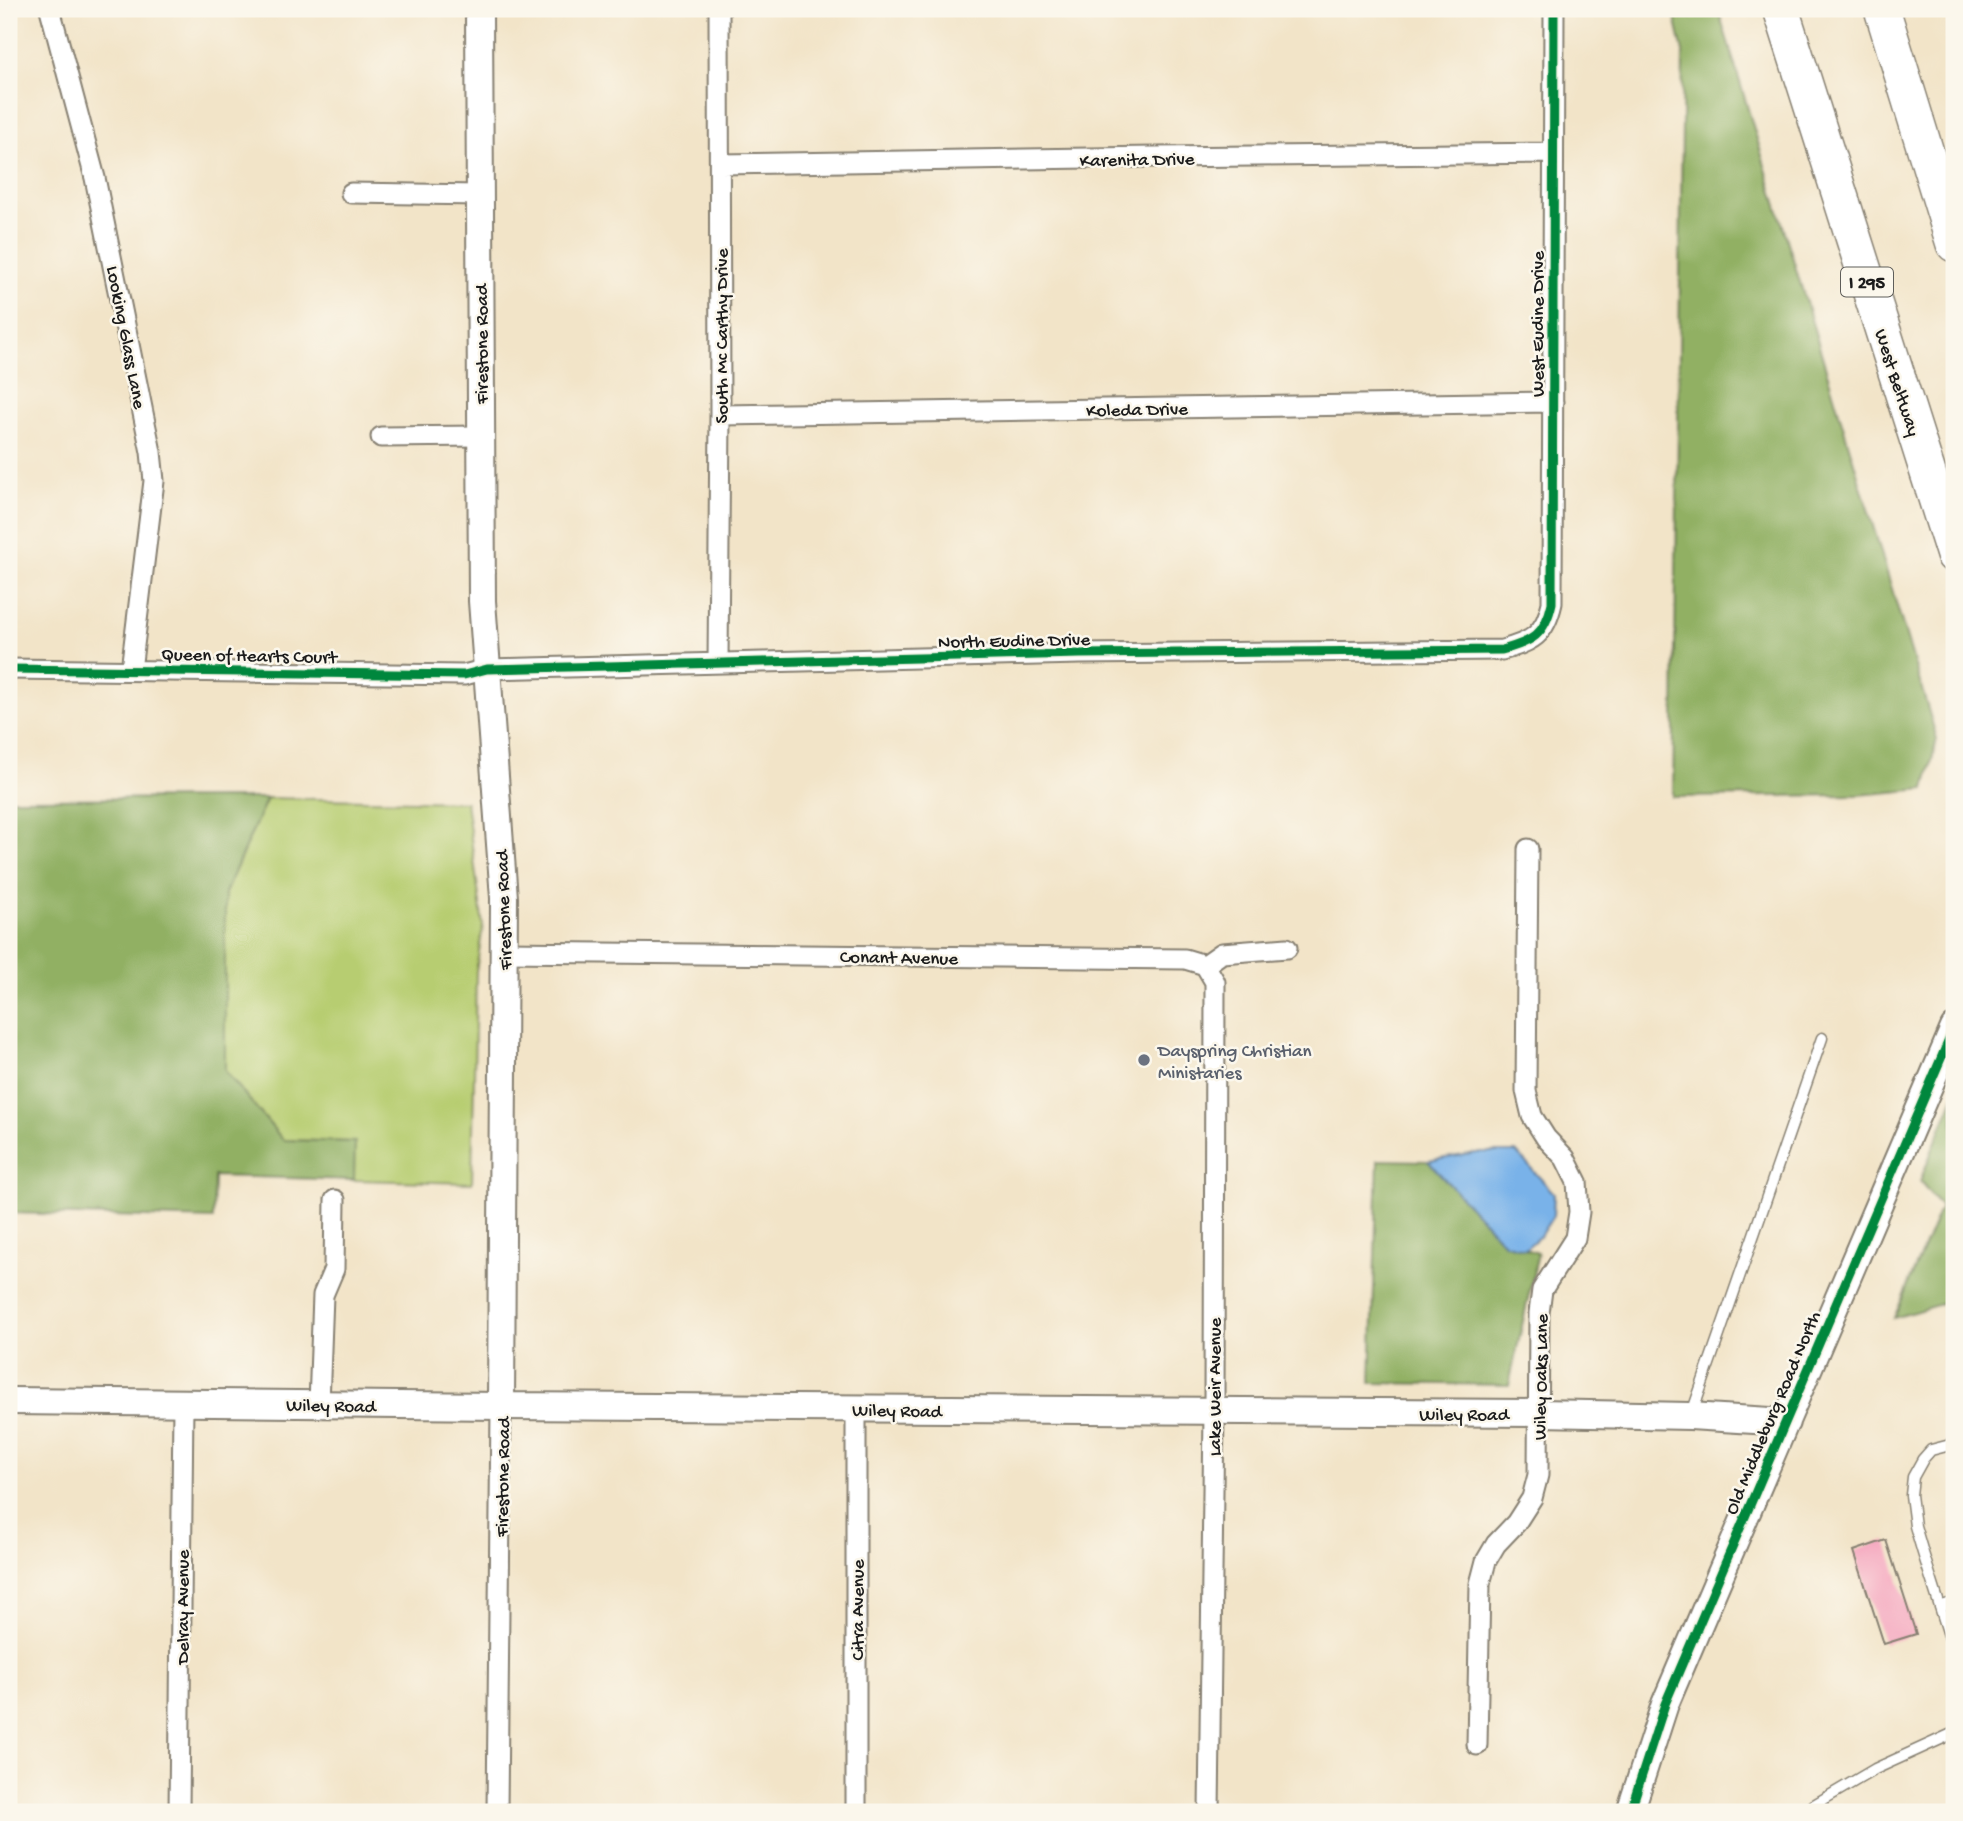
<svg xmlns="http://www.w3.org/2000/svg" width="1963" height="1821" font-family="'Gochi Hand',sans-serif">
	<rect width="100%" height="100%" fill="#fbf7ec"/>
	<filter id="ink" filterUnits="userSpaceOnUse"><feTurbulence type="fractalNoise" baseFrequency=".0143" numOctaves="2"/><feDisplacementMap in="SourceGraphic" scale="14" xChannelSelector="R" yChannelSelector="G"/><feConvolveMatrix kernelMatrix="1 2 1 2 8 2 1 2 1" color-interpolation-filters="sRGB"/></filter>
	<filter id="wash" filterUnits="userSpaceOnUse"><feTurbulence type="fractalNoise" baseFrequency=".00686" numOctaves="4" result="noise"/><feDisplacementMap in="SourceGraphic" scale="28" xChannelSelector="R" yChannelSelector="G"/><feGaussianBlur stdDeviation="1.57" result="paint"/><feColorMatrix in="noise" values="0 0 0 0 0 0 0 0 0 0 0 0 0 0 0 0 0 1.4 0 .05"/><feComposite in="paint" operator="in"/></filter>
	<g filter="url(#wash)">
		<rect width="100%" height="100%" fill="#f2e4c8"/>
		<!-- green -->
		<path fill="#b7cd71" stroke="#6a7446" stroke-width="2" d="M267 798 466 802 483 926 476 971 472 1183 354 1180V1142L283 1140 225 1071V893Z"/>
		<!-- forest -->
		<path fill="#91b063" stroke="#566640" stroke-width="2" d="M1673 9H1718L1937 739 1925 789 1858 795 1673 797 1683 52Z
			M267 798 225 893V1071L283 1140 355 1142 354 1180 214 1176 213 1219 9 1213V799Z
			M1954 1096V1300L1894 1318 1941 1207 1920 1181Z
			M1378 1160 1428 1161 1504 1243 1538 1253 1509 1385 1371 1383Z"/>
		<!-- water -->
		<path fill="#79b2e9" stroke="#4a6782" stroke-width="2" d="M1482 1152H1516L1554 1193 1553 1216 1540 1236 1525 1249 1504 1243 1428 1161Z"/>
		<g id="blocks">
			<!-- building -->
			<path fill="#f5a9c0" d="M1886 1540 1916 1634 1884 1644 1854 1551Z"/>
		</g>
	</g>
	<g filter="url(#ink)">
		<use href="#blocks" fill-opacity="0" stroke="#878072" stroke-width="2"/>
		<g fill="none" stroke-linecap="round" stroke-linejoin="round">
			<defs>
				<path id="lane" d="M1691 1416 1822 1038
					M1954 1444 1931 1450 1923 1459 1913 1477 1911 1495 1915 1526 1923 1553 1954 1651
					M1940 1607 1954 1602
					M1802 1812 1875 1769 1954 1733"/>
				<path id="street" d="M50 9 95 178 151 452 154 481 131 670
					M720 164 1155 157 1553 153
					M351 193 479 195
					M720 415 1553 402
					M381 437 480 436
					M718 663 720 415 719 9
					M9 669 464 675 487 669 1080 654 1502 650C1532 642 1545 635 1552 603L1554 9
					M505 952 1185 959 1205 965
					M1205 965 1215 982 1214 1412 1209 1812
					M1205 965 1222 953 1287 948
					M319 1404 323 1295 334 1269 335 1200
					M1477 1745 1480 1584 1486 1561 1496 1544 1516 1523 1532 1498 1538 1475 1539 1313 1542 1290 1575 1238 1579 1212 1577 1182 1565 1158 1546 1138 1532 1116 1526 1091 1528 849
					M179 1812 183 1403
					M497 1812 501 1406
					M856 1812V1408"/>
				<path id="secondary" d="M479 9 482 601 504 898 501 1406
					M9 1401 501 1406 1539 1413 1690 1416 1786 1422
					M1630 1812 1665 1704 1954 1028"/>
				<path id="highway" d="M1781 9 1954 555
					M1882 9 1954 244"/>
			</defs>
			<!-- lane casing -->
			<use href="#lane" stroke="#878072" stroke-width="13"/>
			<!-- street casing -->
			<use href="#street" stroke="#878072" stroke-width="23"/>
			<!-- secondary casing -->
			<use href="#secondary" stroke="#878072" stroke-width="30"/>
			<!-- highway casing -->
			<use href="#highway" stroke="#878072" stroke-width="38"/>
			<!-- lane -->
			<use href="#lane" stroke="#fff" stroke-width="10"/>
			<!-- street -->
			<use href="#street" stroke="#fff" stroke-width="19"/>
			<!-- secondary -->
			<use href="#secondary" stroke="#fff" stroke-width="26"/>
			<!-- highway -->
			<use href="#highway" stroke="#fff" stroke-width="35"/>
			<defs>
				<path id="cycleway" d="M9 669 464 675 487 669 1080 654 1502 650C1532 642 1545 635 1552 603L1554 9
					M1630 1812 1665 1704 1954 1028"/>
			</defs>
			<!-- cycleway casing -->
			<use href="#cycleway" stroke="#fbf7ec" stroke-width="13"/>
			<!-- cycleway -->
			<use href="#cycleway" stroke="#00873e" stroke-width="9"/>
		</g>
	</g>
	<!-- markers -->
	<circle fill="#6b7280" stroke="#fbf7ec" stroke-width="2.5" cx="1144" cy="1060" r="7"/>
	<g text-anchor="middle" stroke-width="5" stroke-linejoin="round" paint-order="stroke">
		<!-- shield labels -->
		<rect fill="#fbf7ec" stroke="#5f5e5a" stroke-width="2" x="1841" y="267.5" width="52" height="29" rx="5"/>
		<g font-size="18" font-weight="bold" fill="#1c1c1c">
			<text x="1867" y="288">I 295</text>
		</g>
		<!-- street labels -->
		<g font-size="19" fill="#1c1c1c" stroke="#fbf7ec">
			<text transform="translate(1137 158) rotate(-1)" y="7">Karenita Drive</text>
			<text transform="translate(1536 324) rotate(-90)" y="7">West Eudine Drive</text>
			<text transform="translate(720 336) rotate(-90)" y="7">South Mc Carthy Drive</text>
			<text transform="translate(128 337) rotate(79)" y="7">Looking Glass Lane</text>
			<text transform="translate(480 344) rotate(-90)" y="7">Firestone Road</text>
			<text transform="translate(1899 382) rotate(72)" y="7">West Beltway</text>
			<text transform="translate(1137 408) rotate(-1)" y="7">Koleda Drive</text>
			<text transform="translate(1014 639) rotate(-1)" y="7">North Eudine Drive</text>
			<text transform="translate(249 654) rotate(1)" y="7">Queen of Hearts Court</text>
			<text transform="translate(502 910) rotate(-92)" y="7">Firestone Road</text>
			<text transform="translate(899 956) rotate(1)" y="7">Conant Avenue</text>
			<text transform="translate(1539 1377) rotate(-89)" y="7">Wiley Oaks Lane</text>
			<text transform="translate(1213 1387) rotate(-90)" y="7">Lake Weir Avenue</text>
			<text transform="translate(331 1404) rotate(1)" y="7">Wiley Road</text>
			<text transform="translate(897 1409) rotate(1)" y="7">Wiley Road</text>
			<text transform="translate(1771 1412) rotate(-67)" y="7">Old Middleburg Road North</text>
			<text x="1464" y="1420">Wiley Road</text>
			<text transform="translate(501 1477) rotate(-89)" y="7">Firestone Road</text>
			<text transform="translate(181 1607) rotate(-90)" y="7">Delray Avenue</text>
			<text transform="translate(856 1610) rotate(-90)" y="7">Citra Avenue</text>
		</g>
		<!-- worship labels -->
		<g font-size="19" fill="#5b616d" stroke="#fbf7ec" text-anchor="start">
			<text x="1158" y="1056">Dayspring Christian<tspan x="1158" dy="22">Ministaries</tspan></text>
		</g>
	</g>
	<!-- margin -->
	<rect width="1963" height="1821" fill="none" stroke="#fbf7ec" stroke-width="35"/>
</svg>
